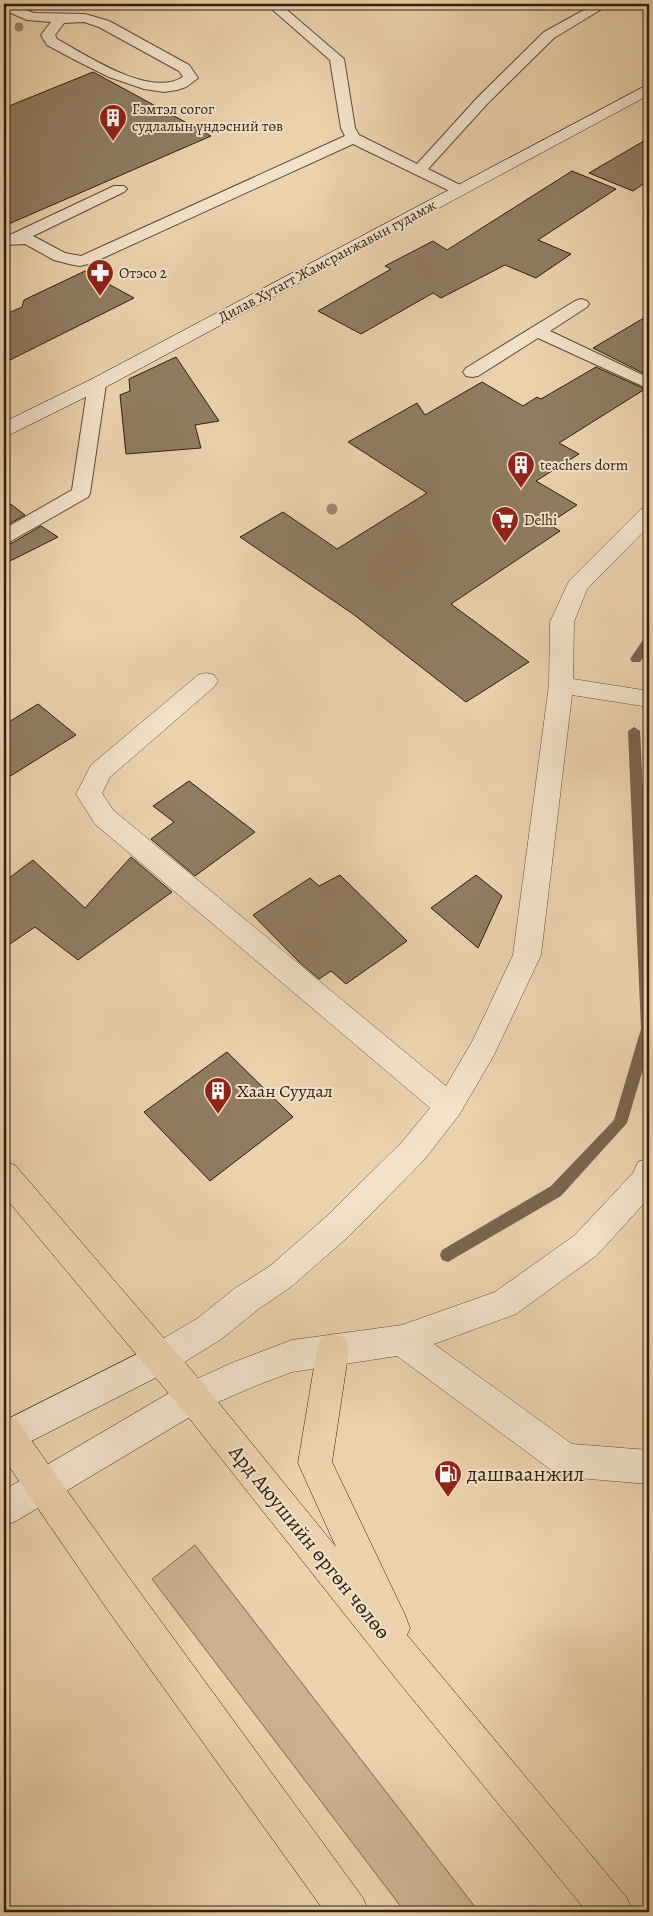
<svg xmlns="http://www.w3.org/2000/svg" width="653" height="1916" font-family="Alegreya,serif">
	<rect width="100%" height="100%" fill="#ebd2ad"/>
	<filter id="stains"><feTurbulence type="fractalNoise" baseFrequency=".004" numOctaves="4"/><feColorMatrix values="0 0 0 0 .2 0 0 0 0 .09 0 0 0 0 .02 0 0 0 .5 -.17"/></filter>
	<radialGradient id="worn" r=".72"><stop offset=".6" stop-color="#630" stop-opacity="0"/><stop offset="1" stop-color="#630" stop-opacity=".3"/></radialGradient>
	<!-- green -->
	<path fill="#cbb392" stroke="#7c6851" d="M195 1545 479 1912H405L152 1579Z"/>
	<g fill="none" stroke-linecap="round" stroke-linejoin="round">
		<!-- stream -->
		<path fill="#79654e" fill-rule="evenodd" d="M649 636V648L640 662H632L630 659 632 656 645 637Z
			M634 727 640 731 649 912V1049L627 1123 561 1196 448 1262 442 1260 440 1255 442 1250 551 1186 614 1120 641 1029 628 731Z"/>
	</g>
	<!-- building -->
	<path fill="#907c62" stroke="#2e1e10" d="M93 72 211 136 4 226V108Z
		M649 138V180L633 191 589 173Z
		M572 171 616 189 538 240 571 254 536 278 505 265 441 298 433 293 361 334 318 311 391 269 385 266 433 241 447 250Z
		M85 271 134 298 4 363V315L22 307 24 300Z
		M649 315V376L593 348Z
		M176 357 219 421 195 425 201 448 126 454 120 395 130 391 129 379Z
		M596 367 645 389 559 443 579 454 536 481 577 505 548 524 560 531 451 604 529 662 466 702 353 614 240 537 283 512 337 549 427 493 348 442 417 403 425 415 482 382 523 406 537 397 541 399Z
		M4 499 25 515 4 527Z
		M41 526 58 537 4 564V545L12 543Z
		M38 704 76 735 4 780V725Z
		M189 781 255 832 195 876 151 839 174 822 153 806Z
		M131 857 172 892 78 960 35 927 4 948V882L33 860 85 908Z
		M340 875 407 941 346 984 331 971 319 979 298 961 253 915 310 878 319 886Z
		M476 875 502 896 478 948 431 908Z
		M227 1052 293 1117 210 1181 144 1112Z"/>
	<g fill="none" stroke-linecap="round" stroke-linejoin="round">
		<defs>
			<path id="lane" d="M4 4H10L34 13 85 14 109 21 189 65 198 78 186 87 177 90 164 92 144 89 109 77 75 60 47 45 41 35 51 22 27 20 4 10ZM84 22 99 27 179 71 183 77C149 98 88 56 57 39L55 35 64 23Z
				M266 4H280L344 59 355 128 359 135 417 164 478 97 544 32 595 4H610L554 38 488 103 428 169 464 187 467 190 464 193H454L353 144 92 263 80 266 69 264 54 260 25 244 4 245V235L12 234 114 186H124L127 189 124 192 33 236 65 253 81 256 345 136 341 128 330 60Z
				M581 299 587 301 589 304 587 307 550 331 649 378V389L538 338 478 376 472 377 466 376 463 372 466 368 575 301Z
				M97 379 103 380 106 384 90 493 88 497 11 541 4 543V529L72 490 88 384 91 380Z"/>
			<path id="street" d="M649 507V526L587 589 574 622 573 679 649 691V707L572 695 541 955 494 1055 459 1115 424 1160 348 1237 292 1286 256 1311 220 1340 173 1369 161 1374 149 1369 145 1358 149 1347 198 1318 234 1289 270 1266 326 1217 402 1142 430 1108 95 824 76 794 91 765 198 675 206 673 214 675 218 681 214 687 110 777 102 793 113 810 446 1086 473 1040 513 955 549 685 550 622 569 581 641 509Z
				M649 1158V1198L597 1255 516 1314 434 1344 572 1444 649 1450V1484L566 1477 554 1472 397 1356 292 1372 255 1386 193 1413 181 1408 176 1397 181 1386 234 1362 292 1340 402 1325 495 1292 575 1235 633 1173 638 1162Z"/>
			<path id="secondary" d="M649 84V95L104 388 11 434 4 436V422L90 380Z
				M161 1342 173 1347 177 1358 173 1369 4 1455V1421Z
				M193 1381 205 1386 210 1397 205 1408 16 1521 4 1526V1490L181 1386Z"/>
			<path id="primary" d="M4 1161 15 1165 205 1386 336 1547 298 1463 317 1349 321 1338 333 1334 345 1338 349 1349 332 1462 405 1615 410 1628 407 1635 627 1898 633 1912H587L397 1680 181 1408 4 1196Z
				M4 1415 16 1419 133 1583 363 1898 369 1912H325L107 1609 4 1459Z"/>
		</defs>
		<!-- lane casing -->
		<use href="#lane" stroke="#5d4b37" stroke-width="2"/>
		<!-- street casing -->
		<use href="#street" stroke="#5d4b37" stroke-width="1"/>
		<!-- secondary casing -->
		<use href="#secondary" stroke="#2e1e10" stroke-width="1"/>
		<!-- primary casing -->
		<use href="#primary" stroke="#2e1e10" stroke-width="1"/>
		<!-- lane -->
		<use href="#lane" fill="#f2e2ca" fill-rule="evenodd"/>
		<!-- street -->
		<use href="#street" fill="#f2e2ca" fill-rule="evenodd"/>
		<!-- secondary -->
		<use href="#secondary" fill="#f2e2ca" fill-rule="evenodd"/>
		<!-- primary -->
		<use href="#primary" fill="#ebd2ad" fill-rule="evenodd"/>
	</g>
	<!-- trees -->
	<g fill="#9d886c">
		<circle cx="19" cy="27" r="4.5"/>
		<circle cx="332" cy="509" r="5.5"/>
	</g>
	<!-- icons -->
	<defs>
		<symbol id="building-pin" viewBox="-11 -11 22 30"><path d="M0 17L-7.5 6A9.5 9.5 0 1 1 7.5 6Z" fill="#8f2418" stroke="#f2e2ca"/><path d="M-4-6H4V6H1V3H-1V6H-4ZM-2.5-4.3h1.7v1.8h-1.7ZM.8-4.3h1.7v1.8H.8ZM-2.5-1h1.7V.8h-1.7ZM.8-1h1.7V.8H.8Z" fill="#fff"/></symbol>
		<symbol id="pharmacy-pin" viewBox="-11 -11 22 30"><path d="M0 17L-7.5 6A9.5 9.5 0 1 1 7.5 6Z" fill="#8f2418" stroke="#f2e2ca"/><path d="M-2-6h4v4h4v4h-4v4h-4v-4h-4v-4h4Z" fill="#fff"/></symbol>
		<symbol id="supermarket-pin" viewBox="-11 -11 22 30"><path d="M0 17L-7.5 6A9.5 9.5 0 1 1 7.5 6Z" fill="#8f2418" stroke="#f2e2ca"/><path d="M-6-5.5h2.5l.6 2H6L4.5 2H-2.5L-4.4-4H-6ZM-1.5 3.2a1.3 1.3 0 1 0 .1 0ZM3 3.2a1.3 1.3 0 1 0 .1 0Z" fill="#fff"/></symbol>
		<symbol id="fuel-pin" viewBox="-11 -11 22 30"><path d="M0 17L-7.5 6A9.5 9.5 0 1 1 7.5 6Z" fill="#8f2418" stroke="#f2e2ca"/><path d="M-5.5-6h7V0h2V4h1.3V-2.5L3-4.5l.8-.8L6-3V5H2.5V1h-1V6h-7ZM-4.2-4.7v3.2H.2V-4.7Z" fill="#fff"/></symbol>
	</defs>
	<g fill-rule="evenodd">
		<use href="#building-pin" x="97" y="102" width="32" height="43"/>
		<use href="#pharmacy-pin" x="84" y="257" width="32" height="43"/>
		<use href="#building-pin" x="505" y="449" width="32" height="43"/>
		<use href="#supermarket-pin" x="489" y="504" width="32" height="43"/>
		<use href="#building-pin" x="202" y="1075" width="32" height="43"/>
		<use href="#fuel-pin" x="432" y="1458" width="32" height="43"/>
	</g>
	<g text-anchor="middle" stroke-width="4" stroke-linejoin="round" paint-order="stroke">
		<!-- far-poi labels -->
		<g font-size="15" fill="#2e1e10" stroke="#f2e2ca" text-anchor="start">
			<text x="132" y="114">Гэмтэл согог<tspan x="132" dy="17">судлалын үндэсний төв</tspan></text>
			<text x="119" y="278">Отэсо 2</text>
			<text x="540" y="470">teachers dorm</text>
			<text x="524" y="525">Delhi</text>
		</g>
		<!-- far-street labels -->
		<g font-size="15" fill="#2e1e10" stroke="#f2e2ca">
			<text transform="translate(327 261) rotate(-28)" y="5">Дилав Хутагт Жамсранжавын гудамж</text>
		</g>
		<!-- poi labels -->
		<g font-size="18" fill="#2e1e10" stroke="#f2e2ca" text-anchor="start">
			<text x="237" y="1097">Хаан Суудал</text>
		</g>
		<!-- near-poi labels -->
		<g font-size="21" fill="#2e1e10" stroke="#f2e2ca" text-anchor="start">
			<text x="467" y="1481">дашваанжил</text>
		</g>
		<!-- near-street labels -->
		<g font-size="21" fill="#2e1e10" stroke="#f2e2ca">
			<text transform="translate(310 1542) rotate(51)" y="7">Ард Аюушийн өргөн чөлөө</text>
		</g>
	</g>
	<!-- margin -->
	<rect width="653" height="1916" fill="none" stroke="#ebd2ad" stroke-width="20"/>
	<rect x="5" y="5" width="643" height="1906" fill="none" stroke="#2e1e10" stroke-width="2.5"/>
	<rect x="10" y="10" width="633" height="1896" fill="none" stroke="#2e1e10"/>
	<rect width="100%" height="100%" filter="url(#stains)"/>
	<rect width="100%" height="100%" fill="url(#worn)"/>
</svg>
